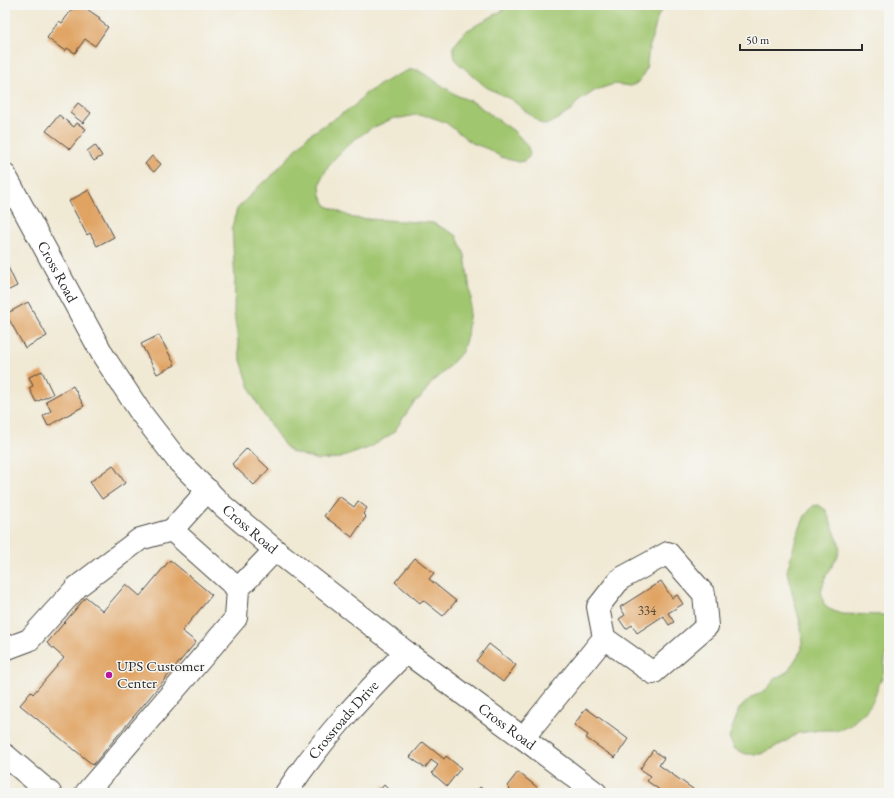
<svg xmlns="http://www.w3.org/2000/svg" width="894" height="798" font-family="'EB Garamond',serif">
	<rect width="100%" height="100%" fill="#f6f6f2"/>
	<filter id="ink" filterUnits="userSpaceOnUse"><feTurbulence type="fractalNoise" baseFrequency=".025" numOctaves="2"/><feDisplacementMap in="SourceGraphic" scale="8" xChannelSelector="R" yChannelSelector="G"/><feConvolveMatrix kernelMatrix="1 2 1 2 8 2 1 2 1" color-interpolation-filters="sRGB"/></filter>
	<filter id="wash" filterUnits="userSpaceOnUse"><feTurbulence type="fractalNoise" baseFrequency=".012" numOctaves="4" result="noise"/><feDisplacementMap in="SourceGraphic" scale="16" xChannelSelector="R" yChannelSelector="G"/><feGaussianBlur stdDeviation="0.9" result="paint"/><feColorMatrix in="noise" values="0 0 0 0 0 0 0 0 0 0 0 0 0 0 0 0 0 1.4 0 .05"/><feComposite in="paint" operator="in"/></filter>
	<g filter="url(#wash)">
		<rect width="100%" height="100%" fill="#f0e9d4"/>
		<!-- green -->
		<path fill="#a1c670" stroke="#66784e" d="M512 5H665L658 16 649 49 646 69 639 82 631 86 614 84 596 90 576 103 571 111 547 125 540 123 512 100 486 87 457 62 453 54V47L466 31Z
			M409 70H418L458 96 473 102 514 131 527 145 530 153 529 157 524 161 518 162 501 157 488 149 472 143 445 122 428 116 415 115 401 118H394L370 129 351 142 332 161 322 177 320 185 321 196 327 206 353 218 433 223 456 235 465 255 471 298 467 336 462 352 440 376 434 380 419 399 415 401 393 433 371 447 340 458 318 460 292 452 285 446 265 417 252 394 240 357 234 312 235 281 232 227 237 209 262 183 268 180 309 135 354 106 365 94 391 78Z
			M818 505 826 510 840 546 838 556 826 576 821 591 824 604 829 609 841 614 886 615 889 620V633L883 674 873 701 866 711 849 726 839 730H820L798 733 785 742 761 754H746L735 749 729 738 739 709 752 697 766 690 775 679 788 671 802 649 801 626 791 589 787 571 797 535 805 516 813 506Z"/>
		<g id="blocks">
			<!-- building -->
			<path fill="#e0a362" d="M75 5H81L100 18 99 20 108 27 95 46 85 39 75 53 67 48 65 51 47 38 59 21 62 23Z
				M78 103 91 113 83 123 70 113Z
				M59 115 74 127 77 123 86 129 70 149 46 131Z
				M95 145 102 156 94 161 87 151Z
				M152 156 161 164 154 172 145 164Z
				M89 190 114 237 97 246 90 233 87 235 69 201Z
				M8 267 17 286 5 292V268Z
				M28 302 47 336 25 348 6 314Z
				M159 335 175 365 157 374 141 344Z
				M42 371 53 394 36 402 29 388 33 386 29 377Z
				M73 386 84 406 48 426 43 416 51 411 46 401Z
				M247 448 269 469 254 485 232 464Z
				M113 465 125 483 102 499 90 482Z
				M339 496 354 507 358 501 367 508 363 514 366 517 352 537 324 516Z
				M415 558 434 573 429 579 456 601 443 616 423 600 420 603 395 582Z
				M170 560 212 595 182 631 196 642 93 765 20 705 31 692 33 694 64 658 47 643 86 597 103 611 126 584 140 596Z
				M661 581 672 598 677 595 683 604 668 613 674 622 669 625 663 616 637 633 632 625 626 629 619 619 625 615 620 607Z
				M489 644 516 665 503 682 476 661Z
				M586 708 628 739 615 758 586 738 588 735 574 725Z
				M423 742 444 759 446 756 461 768 447 786 432 773 438 765 431 760 425 768 410 757Z
				M653 750 664 758 659 765 693 789 691 793H664L647 781 651 776 640 769Z
				M518 772 538 788 533 793H507L510 789 507 786Z
				M384 785 392 793H377Z
				M480 787 487 792 485 793H475Z"/>
		</g>
	</g>
	<g filter="url(#ink)">
		<use href="#blocks" fill-opacity="0" stroke="#494844" stroke-width="1"/>
		<g fill="none" stroke-linecap="round" stroke-linejoin="round">
			<defs>
				<g id="minor">
					<path id="s1" d="M5 175 104 357 141 413 178 461 223 506 275 550 406 652 523 738 596 793"/>
					<path d="M172 530 238 589"/>
					<path d="M5 649 29 640 77 587 140 539 172 530 208 490"/>
					<path d="M523 738 604 638 598 607 620 579 668 553 704 594 707 626 653 673 604 638"/>
					<path d="M5 755 50 793"/>
					<path d="M86 793 236 618 238 589 275 550"/>
					<path id="s2" d="M286 793C321 740 361 697 406 652"/>
				</g>
			</defs>
			<!-- minor casing -->
			<use href="#minor" stroke="#494844" stroke-width="24"/>
			<!-- minor -->
			<use href="#minor" stroke="#fff" stroke-width="22"/>
		</g>
	</g>
	<!-- markers -->
	<circle fill="#b5179e" stroke="#f6f6f2" stroke-width="1.5" cx="109" cy="675" r="4"/>
	<g text-anchor="middle" stroke-width="3" stroke-linejoin="round" paint-order="stroke">
		<!-- number labels -->
		<g font-size="13" fill="#584939">
			<text x="647" y="615">334</text>
		</g>
		<!-- street labels -->
		<g font-size="15" fill="#2b2b2b" stroke="#f6f6f2">
			<text dy="5" stroke="none"><textPath href="#s1" startOffset="110">Cross Road</textPath></text>
			<text dy="5" stroke="none"><textPath href="#s1" startOffset="434">Cross Road</textPath></text>
			<text dy="5" stroke="none"><textPath href="#s2" startOffset="93">Crossroads Drive</textPath></text>
			<text dy="5" stroke="none"><textPath href="#s1" startOffset="758">Cross Road</textPath></text>
		</g>
		<!-- poi labels -->
		<g font-size="15" fill="#2b2b2b" stroke="#f6f6f2" text-anchor="start">
			<text x="117" y="671">UPS Customer<tspan x="117" dy="17">Center</tspan></text>
		</g>
	</g>
	<!-- margin -->
	<rect width="894" height="798" fill="none" stroke="#f6f6f2" stroke-width="20"/>
	<!-- scale -->
	<path d="M740 44v6h122v-6" fill="none" stroke="#2b2b2b" stroke-width="2"/>
	<text x="746" y="44" font-size="12" fill="#2b2b2b" stroke="#f6f6f2" stroke-width="3" paint-order="stroke">50 m</text>
</svg>
